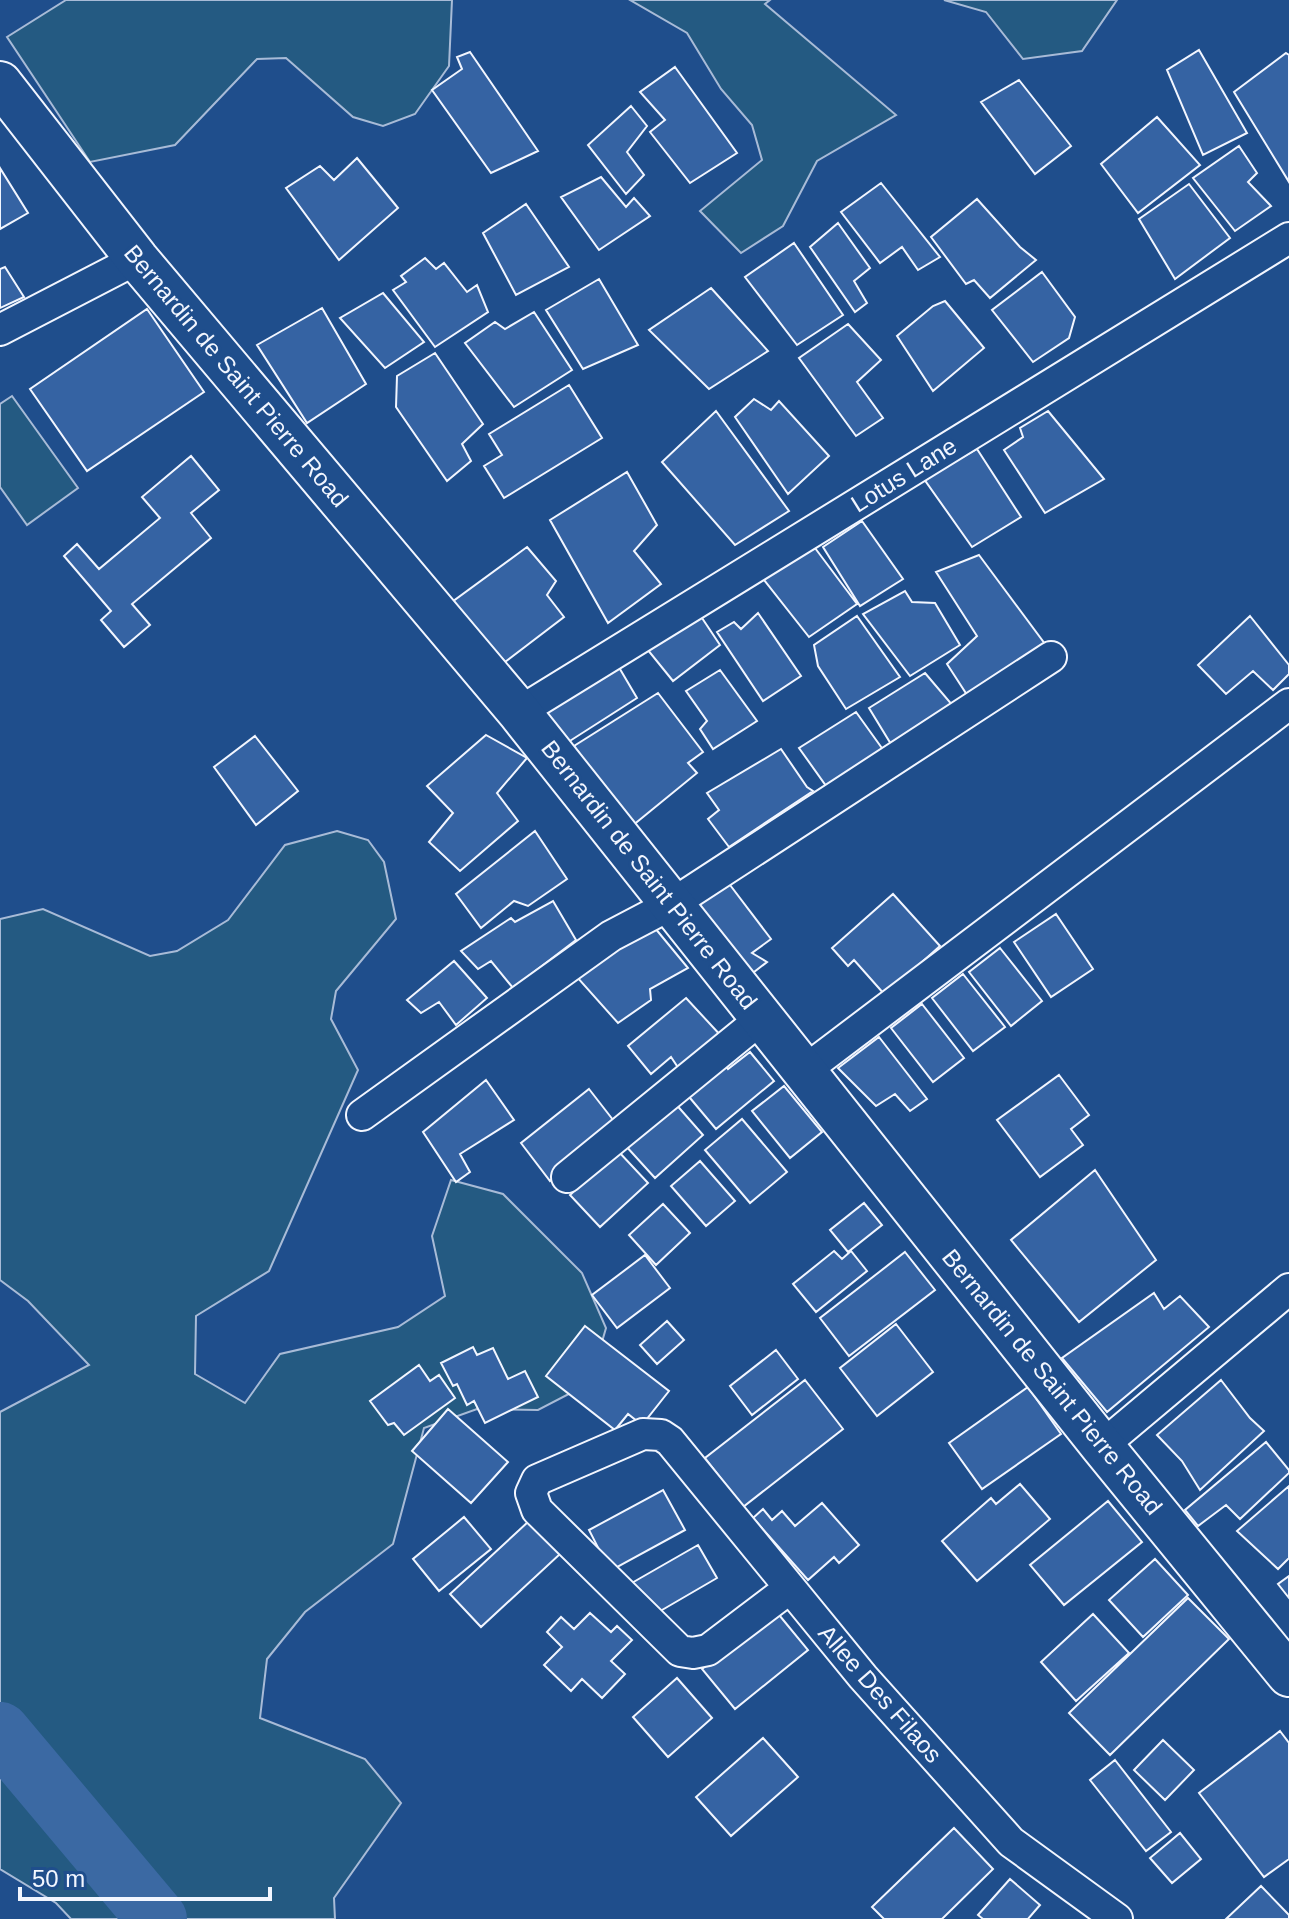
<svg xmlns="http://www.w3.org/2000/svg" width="1289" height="1919" font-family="Helvetica,sans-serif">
	<rect width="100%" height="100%" fill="#1f4e8c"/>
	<!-- green -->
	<path fill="#245a82" stroke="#a8bbd7" stroke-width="2" d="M66 0H452L449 66 415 114 383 126 353 117 286 58 257 59 175 145 90 162 7 37Z
		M630 0H770L765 4 896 115 817 161 783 226 741 253 700 211 762 160 752 125 721 89 687 33Z
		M944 0H1117L1082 51 1023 59 986 12Z
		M12 396 78 488 27 525 0 487V404Z
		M337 831 368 840 384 862 396 919 336 991 331 1019 358 1070 269 1271 196 1316 195 1374 245 1403 280 1354 398 1327 445 1296 432 1236 451 1180 503 1194 582 1273 606 1328 590 1383 538 1410 477 1409 424 1428 393 1544 305 1612 267 1659 260 1718 365 1759 401 1803 334 1898 335 1919H71L56 1903 0 1869V1412L89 1365 28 1301 0 1280V919L43 909 150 956 177 951 228 920 285 845Z"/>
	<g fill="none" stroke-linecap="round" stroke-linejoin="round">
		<!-- river -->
		<path stroke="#3b69a3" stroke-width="60" d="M0 1732 157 1919"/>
	</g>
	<!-- building -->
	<path fill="#3563a3" stroke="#f2f6ff" stroke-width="2" d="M1199 50 1247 133 1203 155 1167 70Z
		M470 52 538 151 491 173 432 90 462 69 457 57Z
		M1286 53 1289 55V182L1234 92Z
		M675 67 737 153 690 183 650 132 665 120 640 92Z
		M1019 80 1071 146 1035 174 981 102Z
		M631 106 647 126 627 152 644 175 626 194 588 145Z
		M1157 117 1200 165 1138 213 1101 164Z
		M1239 146 1257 173 1248 182 1271 206 1235 231 1193 178Z
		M357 158 398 208 339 260 286 188 320 166 334 180Z
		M0 168 28 213 0 229Z
		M601 177 626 207 634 198 650 216 599 250 561 197Z
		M881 183 940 257 918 270 902 247 880 263 841 212Z
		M1189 184 1230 238 1175 279 1139 219Z
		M977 199 1020 247 1036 260 990 298 974 280 966 284 931 237Z
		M526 204 569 267 516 295 483 233Z
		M838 223 870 268 854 281 867 303 855 312 810 247Z
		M794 243 843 315 797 345 745 277Z
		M425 258 436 269 444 263 467 292 477 285 488 312 435 347 393 290 406 282 401 276Z
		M5 267 24 297 0 308V269Z
		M1042 272 1075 317 1069 338 1033 362 992 310Z
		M599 279 638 345 583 369 546 310Z
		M711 288 768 351 709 389 649 330Z
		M383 293 424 342 385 368 340 318Z
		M945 301 984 348 933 391 897 336 933 306Z
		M322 308 366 384 307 423 257 345Z
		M147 309 204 392 87 471 30 389Z
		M534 312 572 370 514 407 465 343 495 322 505 329Z
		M848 324 881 360 857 382 883 418 856 436 799 358Z
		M435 353 483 424 462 444 471 461 447 481 396 407 397 376Z
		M569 385 602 438 504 498 484 466 502 455 489 434Z
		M754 399 771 410 779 401 829 456 788 494 735 417Z
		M716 411 789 511 735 545 662 462Z
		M1048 411 1104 479 1045 513 1004 450 1023 437 1020 428Z
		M977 449 1021 517 972 547 924 479Z
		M191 456 219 490 191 513 211 538 132 604 150 625 124 647 101 620 111 611 64 556 77 544 99 569 160 518 142 497Z
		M627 472 657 525 634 551 661 584 608 623 550 520Z
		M862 521 903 579 860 606 823 547Z
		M527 547 556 581 547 595 564 617 505 662 452 602Z
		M815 548 857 604 809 637 761 576Z
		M979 555 1048 648 971 701 947 664 977 636 936 572Z
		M905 591 912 602 935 603 960 645 910 676 863 614Z
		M758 613 801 676 763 701 717 632 734 622 741 629Z
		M700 615 720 645 673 681 647 649Z
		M857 616 900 677 846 709 818 666 814 645Z
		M1250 616 1289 665V674L1273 690 1253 671 1226 694 1198 665Z
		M617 664 637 698 562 746 539 712Z
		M720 670 757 721 713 749 700 729 707 721 686 691Z
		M925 673 954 707 894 749 869 708Z
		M658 693 703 752 688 763 697 773 632 826 574 746Z
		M856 712 884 751 829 790 799 748Z
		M486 735 527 758 497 793 518 821 460 871 429 842 453 813 427 786Z
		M255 736 298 791 256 825 214 767Z
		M781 749 807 787 813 791 729 847 708 819 719 810 707 793Z
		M535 831 567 879 528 906 514 901 481 928 456 894Z
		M727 881 771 939 752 953 767 962 745 979 693 904Z
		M893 894 940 946 885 995 854 960 848 966 832 948Z
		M553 901 576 940 513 988 491 961 478 969 461 951 511 918 515 922Z
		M1056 914 1093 969 1051 997 1014 942Z
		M650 922 688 968 650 989 651 1000 618 1023 576 976Z
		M1000 948 1042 1001 1011 1026 969 972Z
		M454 961 487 998 456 1025 439 1002 421 1013 407 1000Z
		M963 974 1005 1027 973 1051 932 998Z
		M686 998 723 1038 681 1072 671 1057 651 1074 628 1046Z
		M922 1004 964 1058 933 1082 891 1028Z
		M879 1037 927 1099 910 1111 895 1094 876 1106 838 1068Z
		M750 1052 774 1081 716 1129 685 1092 722 1061 728 1069Z
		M1059 1075 1089 1115 1071 1129 1083 1145 1040 1177 997 1120Z
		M486 1080 514 1120 460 1154 470 1172 456 1182 423 1132Z
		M784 1086 822 1132 790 1158 752 1111Z
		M589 1089 617 1125 550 1181 521 1143Z
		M674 1102 703 1135 655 1178 625 1145Z
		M742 1119 787 1172 750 1203 705 1150Z
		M618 1151 648 1183 600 1227 570 1195Z
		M700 1161 735 1201 706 1226 671 1186Z
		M1095 1170 1156 1260 1079 1322 1011 1240Z
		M864 1203 882 1225 848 1252 830 1230Z
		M663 1204 690 1233 656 1265 629 1235Z
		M834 1251 842 1259 851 1251 867 1271 816 1312 793 1284Z
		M905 1252 935 1290 849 1356 820 1318Z
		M645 1255 670 1288 617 1328 592 1295Z
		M1154 1293 1164 1309 1180 1296 1209 1327 1107 1412 1062 1358Z
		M667 1321 684 1340 657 1364 640 1345Z
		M896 1324 933 1372 877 1416 840 1368Z
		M585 1326 669 1391 642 1425 628 1414 615 1430 546 1376Z
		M473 1347 477 1355 493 1348 508 1379 525 1371 538 1397 485 1423 474 1401 467 1405 457 1384 453 1386 441 1363Z
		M776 1350 798 1379 752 1415 730 1386Z
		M419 1365 430 1381 439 1375 455 1398 404 1435 394 1423 388 1425 370 1401Z
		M805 1380 843 1429 743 1507 705 1458Z
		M1221 1380 1250 1418 1264 1431 1200 1490 1182 1461 1157 1435Z
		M1028 1387 1061 1434 982 1489 949 1443Z
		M448 1409 508 1462 471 1503 412 1451Z
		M1266 1442 1289 1470V1473L1240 1519 1226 1505 1198 1526 1185 1510Z
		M1020 1484 1050 1519 977 1581 942 1541 991 1498 996 1504Z
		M1289 1486V1558L1278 1569 1237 1531Z
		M663 1490 685 1530 610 1571 589 1530Z
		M1108 1501 1142 1542 1064 1605 1030 1565Z
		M822 1503 859 1545 839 1563 834 1557 808 1580 753 1518 763 1509 772 1520 782 1511 795 1526Z
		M464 1517 491 1549 439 1591 413 1559Z
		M529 1521 560 1554 481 1627 450 1594Z
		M698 1545 717 1578 650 1617 630 1584Z
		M1155 1559 1188 1595 1143 1637 1109 1600Z
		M1289 1576V1598L1278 1584Z
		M1188 1598 1229 1639 1110 1755 1069 1713Z
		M775 1610 808 1650 735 1709 702 1669Z
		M590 1613 611 1632 617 1626 632 1640 611 1661 625 1674 602 1698 582 1679 571 1691 544 1665 562 1647 547 1632 561 1617 574 1629Z
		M1093 1614 1129 1653 1076 1701 1041 1662Z
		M677 1678 712 1718 668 1757 633 1717Z
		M1280 1731 1289 1743V1859L1264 1877 1199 1793Z
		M763 1738 798 1777 731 1836 696 1797Z
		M1163 1740 1194 1770 1165 1800 1134 1770Z
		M1115 1760 1171 1832 1146 1851 1090 1780Z
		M954 1828 993 1869 942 1919H884L872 1907Z
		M1180 1833 1201 1859 1172 1883 1150 1858Z
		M1010 1879 1040 1905 1028 1919H983L978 1915Z
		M1261 1886 1289 1915V1919H1226Z"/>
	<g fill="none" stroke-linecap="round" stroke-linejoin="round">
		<defs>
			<path id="street" d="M0 330 137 259
				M519 712 1289 238
				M804 1071 1289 704
				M362 1115 611 936 672 904 1051 657
				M567 1177 762 1018
				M1102 1446 1289 1289
				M790 1588 708 1650 693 1653 680 1651 537 1510 531 1493 537 1480 643 1434 661 1435 670 1441 863 1677 1011 1842 1117 1919"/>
			<path id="secondary" d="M0 83 137 259 519 712 1102 1446 1289 1675"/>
		</defs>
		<!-- street casing -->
		<use href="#street" stroke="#f2f6ff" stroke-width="34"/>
		<!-- secondary casing -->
		<use href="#secondary" stroke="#f2f6ff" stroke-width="46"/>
		<!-- street -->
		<use href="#street" stroke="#1f4e8c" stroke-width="30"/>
		<!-- secondary -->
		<use href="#secondary" stroke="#1f4e8c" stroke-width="42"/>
	</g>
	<g text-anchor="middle" stroke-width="6" stroke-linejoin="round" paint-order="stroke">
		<!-- street labels -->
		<g font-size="24" fill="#f2f6ff" stroke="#1f4e8c">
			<text transform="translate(236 376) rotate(50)" y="8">Bernardin de Saint Pierre Road</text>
			<text transform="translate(904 475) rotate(-32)" y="8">Lotus Lane</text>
			<text transform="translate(649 875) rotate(52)" y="8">Bernardin de Saint Pierre Road</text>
			<text transform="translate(1052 1382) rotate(51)" y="8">Bernardin de Saint Pierre Road</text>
			<text transform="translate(880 1694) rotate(49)" y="8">Allee Des Filaos</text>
		</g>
	</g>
	<!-- scale -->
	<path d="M20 1887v12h250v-12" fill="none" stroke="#f2f6ff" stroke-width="4"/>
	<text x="32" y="1887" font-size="24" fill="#f2f6ff" stroke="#1f4e8c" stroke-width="6" paint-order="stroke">50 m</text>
</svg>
